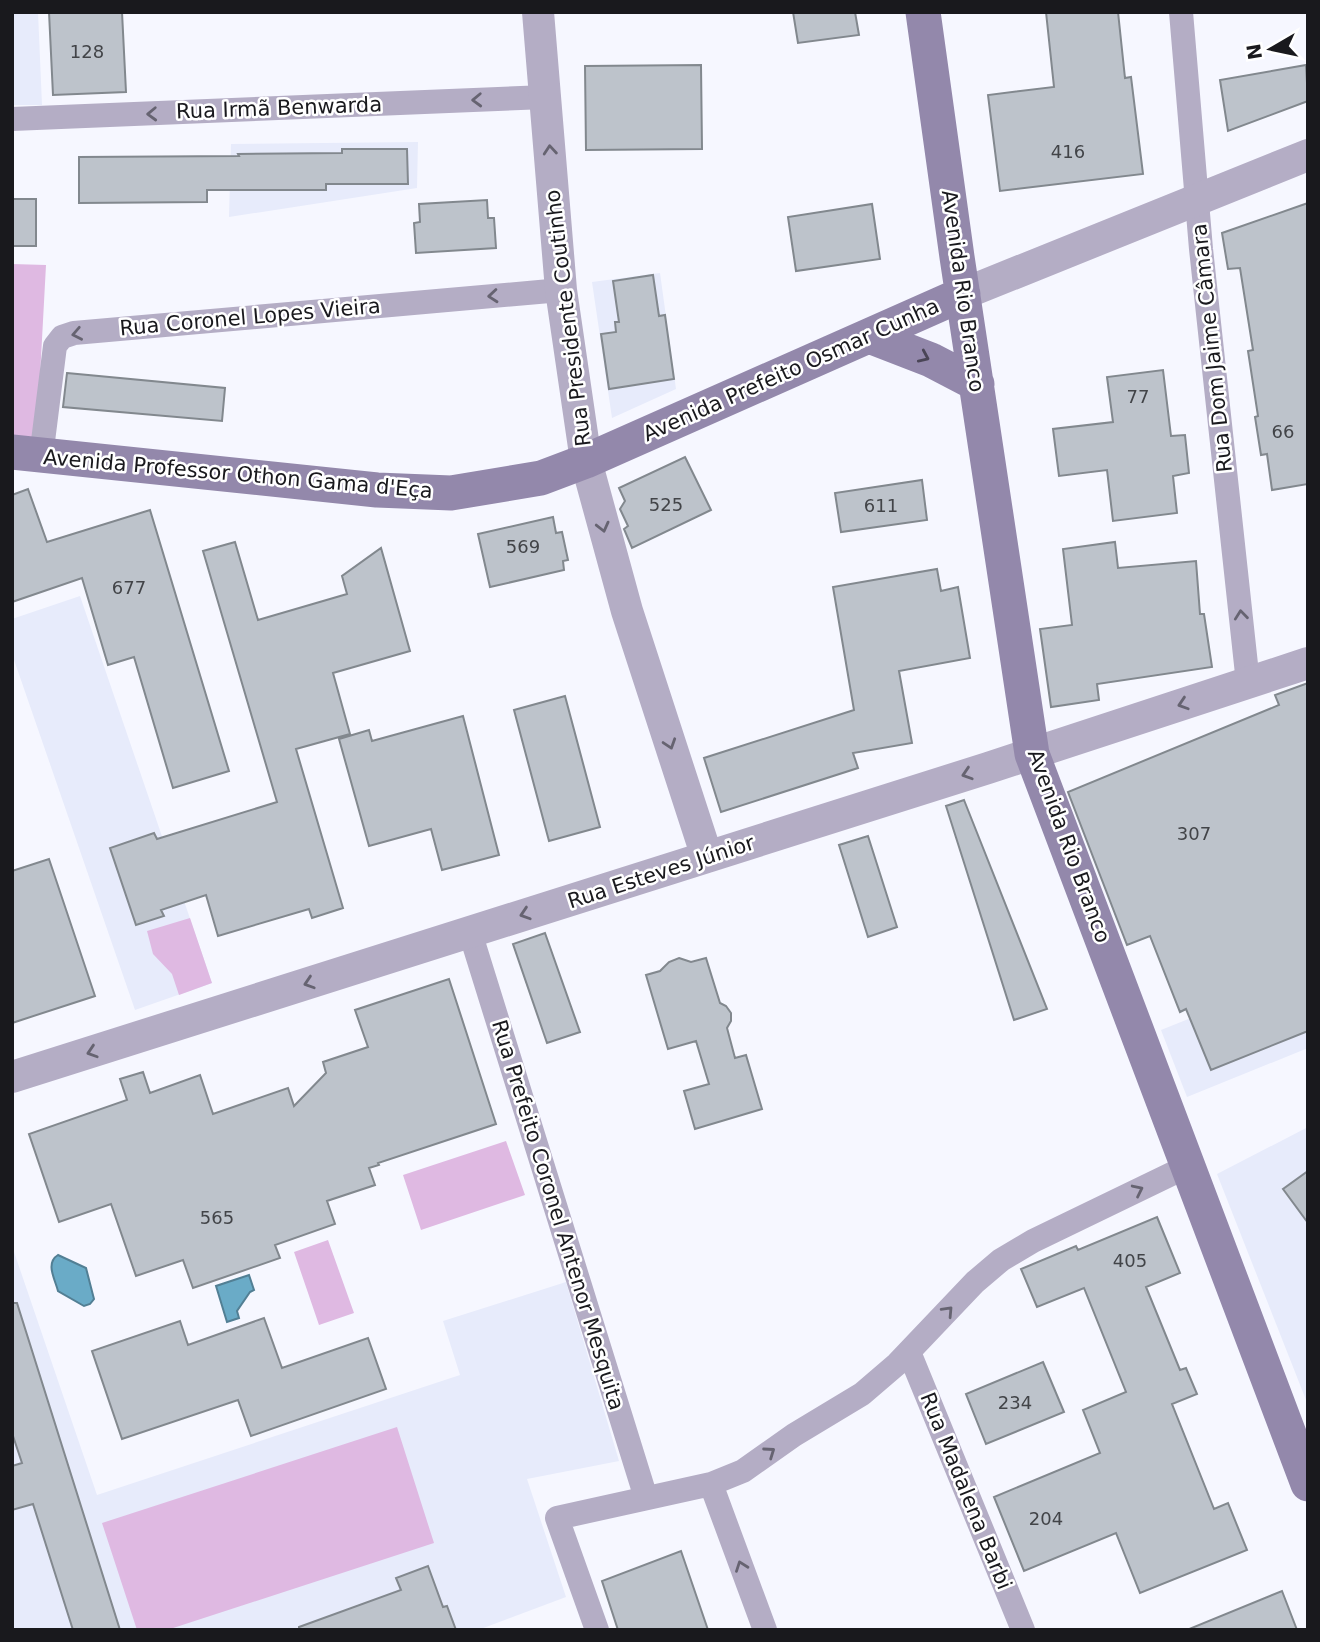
<svg xmlns="http://www.w3.org/2000/svg" width="1320" height="1642" font-family="'DejaVu Sans',sans-serif">
	<rect width="100%" height="100%" fill="#f6f7ff"/>
	<!-- built -->
	<path fill="#e7ebfb" d="M12 12H38L42 105H12Z
		M418 142 417 188 229 217 231 144Z
		M660 273 676 389 612 418 592 282Z
		M80 596 212 983 135 1010 12 654V619Z
		M1308 971V1048L1187 1097 1161 1030Z
		M1308 1127V1405L1217 1174Z
		M12 1246 97 1495 460 1375 443 1321 566 1282 619 1461 527 1479 566 1597 478 1630H12Z"/>
	<!-- green -->
	<path fill="#dfb9e2" d="M12 264 46 265 37 432 24 446 12 444Z
		M190 918 212 983 179 995 172 974 153 954 147 931Z
		M506 1141 525 1195 421 1230 403 1175Z
		M328 1240 354 1313 319 1325 294 1252Z
		M397 1427 434 1543 167 1630H137L102 1523Z"/>
	<!-- water -->
	<path fill="#6aabc7" stroke="#527f94" stroke-width="2" d="M58 1255 86 1268 94 1299 90 1304 84 1306 58 1291C55 1279 45 1263 58 1255Z
		M249 1275 254 1290 250 1292 237 1311 239 1318 227 1322 216 1286Z"/>
	<!-- building -->
	<path fill="#bdc3cb" stroke="#82888e" stroke-width="2" d="M49 12H122L126 92 53 95Z
		M793 12H855L859 35 798 43Z
		M1046 12H1118L1125 78 1131 77 1143 174 1000 191 988 95 1054 87Z
		M701 65 702 149 586 150 585 66Z
		M1306 65 1308 101 1228 131 1220 80Z
		M342 149H407L408 184H326V190H207V202L79 203V157L239 156 238 154 342 153Z
		M12 199H36V246H12Z
		M487 200 488 218H494L496 248 416 253 414 223 420 222 419 204Z
		M1308 203V484L1272 490 1267 454 1261 455 1255 417 1258 416 1248 351 1253 350 1240 268 1228 269 1222 233Z
		M872 204 880 259 796 271 788 217Z
		M653 275 659 316 665 315 674 379 609 389 601 334 616 332 615 322H619L613 281Z
		M1163 370 1171 436 1185 435 1189 473 1173 476 1177 513 1113 521 1107 470 1059 476 1053 429 1113 422 1107 377Z
		M67 373 225 388 222 421 63 407Z
		M685 457 711 510 632 548 624 529 628 526 620 509 625 501 619 488Z
		M922 480 927 520 841 532 835 493Z
		M28 489 47 542 150 510 229 771 173 788 134 657 108 665 82 578 12 602V495Z
		M553 517 556 533 562 532 568 560 563 561 564 570 490 587 478 534Z
		M235 542 258 620 347 594 342 576 381 548 410 651 333 673 350 734 296 749 343 908 312 918 309 909 218 936 206 895 161 910 164 916 136 925 110 848 154 833 157 839 277 802 203 551Z
		M1115 542 1118 568 1196 561 1200 614H1204L1212 667 1097 684 1099 700 1051 707 1040 629 1072 625 1063 549Z
		M937 569 941 591 958 587 970 658 899 671 912 743 853 753 858 768 721 812 704 758 854 710 833 587Z
		M1308 683V1031L1211 1070 1186 1009 1180 1012 1150 936 1127 945 1068 792 1279 705 1275 695Z
		M565 696 600 827 549 841 514 710Z
		M463 716 499 855 442 870 431 829 369 846 339 739 369 730 372 741Z
		M964 800 1047 1009 1014 1020 946 806Z
		M868 836 897 927 868 937 839 845Z
		M49 859 95 996 12 1023V871Z
		M545 933 580 1032 547 1043 513 944Z
		M679 958 691 962 706 958 720 1003 726 1006 731 1013V1021L727 1028 735 1058 746 1055 762 1109 695 1129 684 1091 709 1084 696 1041 668 1049 646 975 660 971 669 962Z
		M449 979 496 1124 378 1163 379 1165 369 1168 375 1185 327 1201 335 1224 275 1245 280 1258 193 1288 183 1260 136 1276 111 1204 59 1222 29 1134 127 1100 120 1079 143 1072 150 1093 200 1075 213 1114 288 1088 294 1106 326 1073 323 1062 368 1047 355 1010Z
		M1308 1171V1223L1283 1189Z
		M1157 1217 1180 1273 1146 1287 1180 1370 1186 1368 1197 1394 1172 1404 1214 1509 1228 1503 1247 1550 1140 1593 1116 1533 1024 1571 994 1497 1100 1453 1083 1410 1126 1392 1084 1288 1037 1307 1021 1269 1076 1246 1078 1250Z
		M12 1303H17L120 1630H73L33 1504 12 1510V1466L22 1463 12 1433Z
		M264 1318 282 1368 368 1338 386 1389 251 1436 238 1400 122 1439 92 1351 180 1321 188 1345Z
		M1043 1362 1064 1412 986 1444 966 1394Z
		M681 1551 708 1630H618L602 1581Z
		M428 1566 443 1607 447 1606 456 1630H299V1627L401 1590 396 1578Z
		M1282 1591 1297 1630H1190L1189 1629Z"/>
	<g fill="none" stroke-linecap="round" stroke-linejoin="round">
		<!-- minor -->
		<path stroke="#b4adc5" stroke-width="24" d="M1181 12 1201 249 1248 683
			M12 119 546 97
			M41 457 55 346 62 337 74 333 561 290
			M470 932 646 1498
			M909 1352 1023 1630
			M711 1484 765 1630
			M597 1630 557 1518 711 1484 743 1471 794 1435 862 1394 897 1364 975 1282 1001 1260 1033 1241 1188 1166"/>
		<!-- tertiary -->
		<path stroke="#b4adc5" stroke-width="32" d="M538 12 561 290 586 461 627 611 707 857
			M963 294 1308 155
			M12 1077 988 768 1308 663"/>
		<!-- secondary -->
		<path stroke="#9388ab" stroke-width="35" d="M923 12 957 257 1032 754 1308 1484
			M869 336 931 360 977 384
			M12 452 377 490 451 493 541 478 586 461 963 294"/>
	</g>
	<!-- one-way arrows -->
	<defs><path id="oneway-chevron" d="M-2-3.5L2.5 0L-2 3.5" fill="none" stroke-width="1.6" stroke-linecap="round" stroke-linejoin="round" transform="scale(1.75)"/></defs>
	<g stroke="#666371">
		<use href="#oneway-chevron" transform="translate(477 100) rotate(178)"/>
		<use href="#oneway-chevron" transform="translate(152 114) rotate(178)"/>
		<use href="#oneway-chevron" transform="translate(550 150) rotate(-95)"/>
		<use href="#oneway-chevron" transform="translate(493 296) rotate(175)"/>
		<use href="#oneway-chevron" transform="translate(77 334) rotate(169)"/>
		<use href="#oneway-chevron" transform="translate(603 527) rotate(76)"/>
		<use href="#oneway-chevron" transform="translate(1241 615) rotate(-96)"/>
		<use href="#oneway-chevron" transform="translate(1183 704) rotate(162)"/>
		<use href="#oneway-chevron" transform="translate(670 744) rotate(72)"/>
		<use href="#oneway-chevron" transform="translate(967 774) rotate(162)"/>
		<use href="#oneway-chevron" transform="translate(525 914) rotate(162)"/>
		<use href="#oneway-chevron" transform="translate(309 983) rotate(162)"/>
		<use href="#oneway-chevron" transform="translate(92 1052) rotate(162)"/>
		<use href="#oneway-chevron" transform="translate(1138 1190) rotate(-26)"/>
		<use href="#oneway-chevron" transform="translate(948 1311) rotate(-47)"/>
		<use href="#oneway-chevron" transform="translate(770 1452) rotate(-35)"/>
		<use href="#oneway-chevron" transform="translate(741 1566) rotate(-110)"/>
	</g>
	<use stroke="#4a4556" href="#oneway-chevron" transform="translate(924 357) rotate(24)"/>
	<g text-anchor="middle" stroke-width="5" stroke-linejoin="round" paint-order="stroke">
		<!-- number labels -->
		<g font-size="18" fill="#424448">
			<text x="87" y="58">128</text>
			<text x="1068" y="158">416</text>
			<text x="1138" y="403">77</text>
			<text x="1283" y="438">66</text>
			<text x="666" y="511">525</text>
			<text x="881" y="512">611</text>
			<text x="523" y="553">569</text>
			<text x="129" y="594">677</text>
			<text x="1194" y="840">307</text>
			<text x="217" y="1224">565</text>
			<text x="1130" y="1267">405</text>
			<text x="1015" y="1409">234</text>
			<text x="1046" y="1525">204</text>
		</g>
		<!-- street labels -->
		<g font-size="21" fill="#19191d" stroke="#fff">
			<text transform="translate(279 108) rotate(-2)" y="7">Rua Irmã Benwarda</text>
			<text transform="translate(963 291) rotate(82)" y="7">Avenida Rio Branco</text>
			<text transform="translate(250 317) rotate(-5)" y="7">Rua Coronel Lopes Vieira</text>
			<text transform="translate(568 318) rotate(-97)" y="7">Rua Presidente Coutinho</text>
			<text transform="translate(1212 348) rotate(-96)" y="7">Rua Dom Jaime Câmara</text>
			<text transform="translate(791 370) rotate(-24)" y="7">Avenida Prefeito Osmar Cunha</text>
			<text transform="translate(238 474) rotate(5)" y="7">Avenida Professor Othon Gama d'Eça</text>
			<text transform="translate(1069 846) rotate(70)" y="7">Avenida Rio Branco</text>
			<text transform="translate(661 872) rotate(-18)" y="7">Rua Esteves Júnior</text>
			<text transform="translate(558 1215) rotate(73)" y="7">Rua Prefeito Coronel Antenor Mesquita</text>
			<text transform="translate(966 1491) rotate(68)" y="7">Rua Madalena Barbi</text>
		</g>
	</g>
	<!-- border -->
	<rect width="1320" height="1642" fill="none" stroke="#19191d" stroke-width="28"/>
	<!-- north arrow -->
	<g transform="translate(1271 49) rotate(261)" stroke="#ffffff" stroke-width="5" paint-order="stroke">
	<path d="M0-5L12 26L0 18L-12 26Z" fill="#19191d"/>
	<text y="-10" font-size="19" font-weight="bold" text-anchor="middle" fill="#19191d">N</text>
	</g>
</svg>
